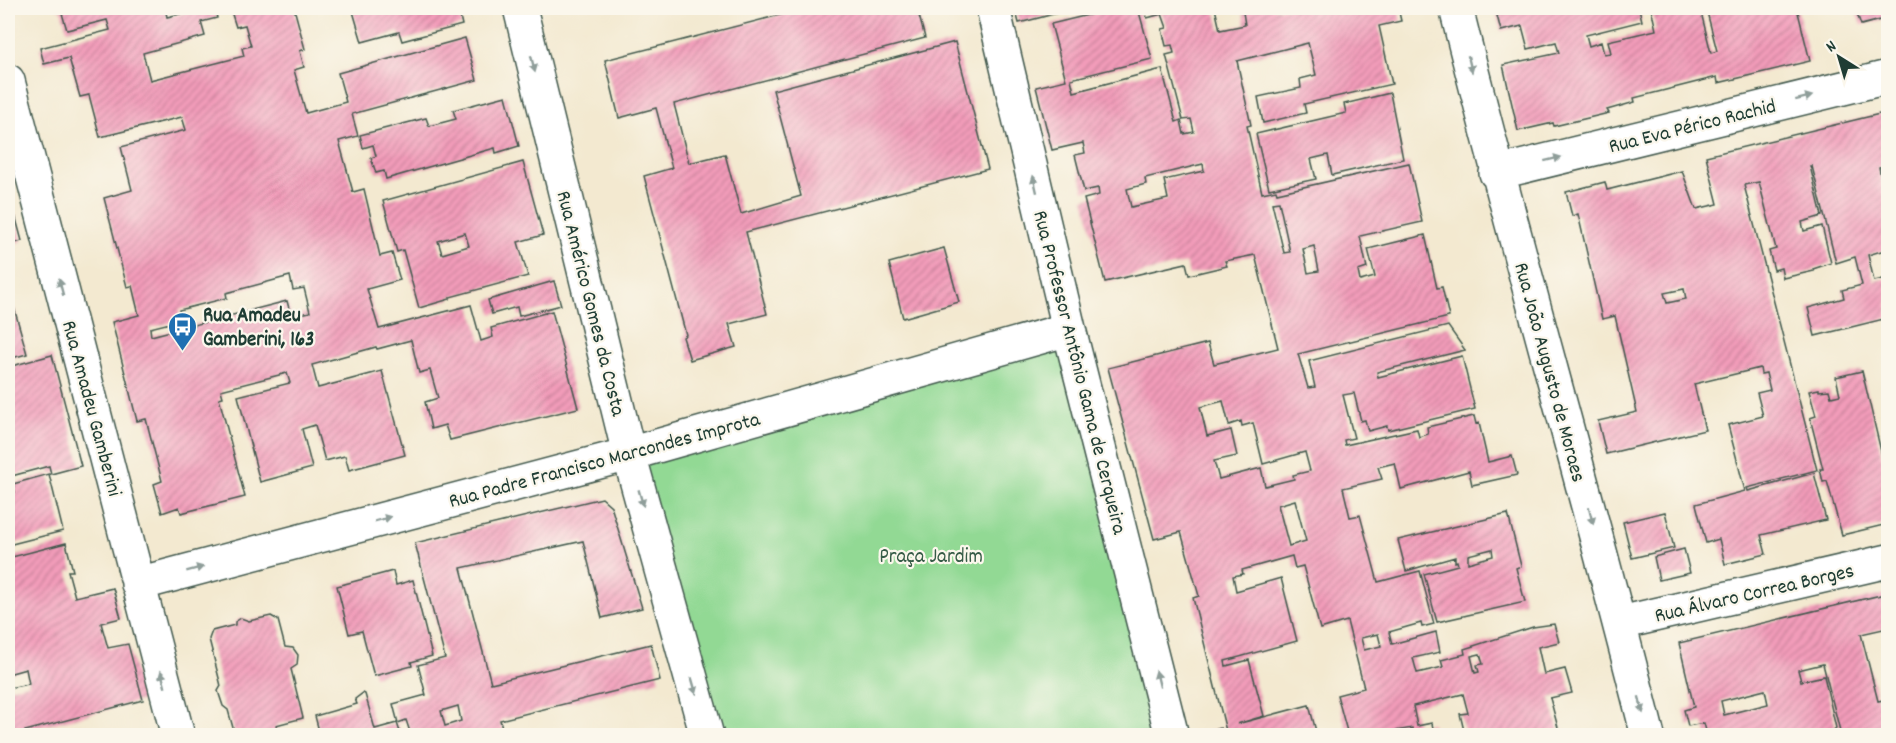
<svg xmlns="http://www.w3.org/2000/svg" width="1896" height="743" font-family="Dekko,sans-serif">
	<defs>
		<pattern id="building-hatch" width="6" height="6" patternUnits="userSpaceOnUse" patternTransform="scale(1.5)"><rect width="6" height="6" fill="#f39cba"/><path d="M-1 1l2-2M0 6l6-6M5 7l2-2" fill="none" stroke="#c48098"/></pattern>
	</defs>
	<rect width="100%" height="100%" fill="#fbf7ec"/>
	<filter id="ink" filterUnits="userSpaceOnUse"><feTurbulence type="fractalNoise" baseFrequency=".0167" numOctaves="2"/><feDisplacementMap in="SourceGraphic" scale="12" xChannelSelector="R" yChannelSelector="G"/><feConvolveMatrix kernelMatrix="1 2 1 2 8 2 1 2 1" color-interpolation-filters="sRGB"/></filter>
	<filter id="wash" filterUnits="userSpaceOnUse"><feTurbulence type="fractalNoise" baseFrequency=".008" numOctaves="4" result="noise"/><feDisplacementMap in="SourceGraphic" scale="24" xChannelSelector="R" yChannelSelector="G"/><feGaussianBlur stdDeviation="1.35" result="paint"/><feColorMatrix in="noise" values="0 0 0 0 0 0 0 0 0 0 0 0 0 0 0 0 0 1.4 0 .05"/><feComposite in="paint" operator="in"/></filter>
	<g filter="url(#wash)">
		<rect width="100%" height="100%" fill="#f3e9d0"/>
		<!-- park -->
		<path fill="#92d994" stroke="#588b64" stroke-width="1.5" d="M1062 338 1165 735H710L627 442Z"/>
		<g id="blocks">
			<!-- building -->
			<path fill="url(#building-hatch)" fill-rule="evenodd" d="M56 8H165L167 17 205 8H215L217 18 201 22 205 36 143 53 150 80 244 56 242 48 251 46 245 25 236 27 230 8H294L305 49 300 51 304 67 294 70 306 113 346 102 338 73 465 38 477 80 352 114 358 136 339 141 353 192 364 189 380 256 392 253 400 280 367 289 379 329 471 305 481 341 493 337 491 328 552 311 578 408 450 440 445 425 431 429 425 402 438 398 430 370 419 373 411 340 377 349 376 347 312 365 318 388 382 371 405 455 349 470 345 456 325 461 315 425 302 429 312 468 260 482 238 396 290 383 287 373 221 390 223 397 219 398 245 497 181 513 179 507 162 513 154 484 162 481 146 419 137 421 112 322 139 315 132 286 127 287 104 198 132 190 121 147 186 130 182 117 100 137 89 95 80 97 69 58 44 64 40 48 110 30 107 20 67 30 61 10ZM290 276 293 290 304 288 310 312 291 316 287 301 151 336 150 328 182 320 179 310 227 298 226 293Z
				M352 8H458L462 25 402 41 399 32 362 42Z
				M807 8H917L925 38 674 104 689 163 725 154 741 214 801 196 773 90 955 42 988 169 746 232 767 314 729 324 736 347 690 360 683 337 686 335 644 176 672 168 656 108 619 118 605 60Z
				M1015 8H1077L1019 23Z
				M1117 8H1138L1152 59 1071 79 1074 92 1162 69 1176 122 1181 120 1184 134 1194 132 1191 119 1183 120 1166 55 1174 53 1172 45 1166 46 1162 29 1167 28 1162 14 1147 18 1145 8H1215L1220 30 1245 25 1243 12 1261 8H1398L1401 21 1379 26 1392 84 1304 104 1306 113 1263 123 1258 97 1301 88 1300 79 1316 75 1308 43 1237 61 1251 125 1247 126 1262 193 1276 190 1277 193 1409 163 1422 222 1360 236 1367 268 1358 271 1360 281 1375 277 1368 249 1425 235 1437 288 1442 287 1449 317 1298 354 1308 388 1315 387 1309 361 1448 326 1465 350 1377 372 1378 377 1462 356 1475 409 1388 430 1387 426 1368 431 1365 420 1361 421 1354 393 1343 395 1354 438 1344 440 1345 445 1417 429 1419 437 1428 434 1427 427 1474 416 1476 424 1479 423 1488 462 1512 456 1517 475 1472 485 1469 471 1401 489 1395 463 1378 467 1382 479 1343 488 1350 517 1360 515 1378 582 1420 571 1434 624 1422 627 1421 623 1389 632 1392 644 1436 632 1440 652 1413 658 1417 673 1443 667 1441 660 1465 654 1464 649 1533 627 1554 624 1559 642 1538 647 1544 674 1565 669 1572 693 1550 698 1560 735H1556L1555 733 1543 735H1465L1460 714 1468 713 1463 694 1413 706 1417 726 1432 723 1434 735H1414L1412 728 1395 731 1396 735H1348L1337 695 1364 688 1347 621 1320 629 1303 566 1295 568 1292 556 1242 570 1243 574 1233 576 1236 591 1281 578 1297 641 1225 661 1226 666 1249 660 1264 716 1237 724 1309 705 1317 735H1227L1193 598 1199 596 1181 532 1154 539 1108 368 1208 343 1214 364 1278 348 1255 255 1225 261 1227 266 1189 275 1186 263 1105 282 1084 199 1099 195 1098 188 1084 191 1075 155 1085 153 1083 143 1052 150 1036 87 1066 80 1051 24ZM1203 164 1204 171 1164 180 1168 199 1131 207 1127 189 1146 184 1145 178ZM1279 202 1290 252 1284 253 1272 203ZM1314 246 1319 271 1308 273 1303 249ZM1223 401 1229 425 1241 421 1242 426 1253 423 1263 464 1305 452 1310 471 1293 475 1294 479 1265 486 1261 468 1219 479 1214 461 1237 456 1231 430 1207 436 1200 407ZM1295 500 1306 541 1289 546 1278 505ZM1378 634 1381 646 1364 650 1361 638ZM1480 654 1483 664 1477 665 1479 672 1475 673 1471 656Z
				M1495 8H1639L1642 21 1586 35 1589 46 1601 42 1604 54 1611 53 1608 41 1656 30 1651 8H1700L1711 53 1717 51 1706 8H1797L1810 61 1718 83 1717 77 1634 98 1635 102 1607 110 1609 113 1554 126 1553 123 1518 131 1503 65 1559 53 1556 42 1528 49 1522 26 1501 31Z
				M1855 8H1888V18L1861 25Z
				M1390 93 1403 159 1332 175 1328 155 1311 159 1316 179 1269 189 1256 134 1346 113 1344 104Z
				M506 96 519 146 496 153 495 148 386 179 384 171 376 173 371 158 376 156 373 145 363 148 360 135 426 118 429 126 456 119 453 110Z
				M1888 112V169L1887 165 1879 167 1888 213V249L1868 255 1874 281 1888 278V318L1815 336 1808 308 1844 298 1842 290 1862 285 1855 257 1836 263 1812 166H1810L1822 216 1802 222 1804 231 1822 226 1831 263 1813 269 1814 271 1783 278 1781 268 1774 270 1769 251 1776 249 1759 182 1744 185 1817 470 1747 488 1748 491 1814 473 1826 520 1761 535 1766 554 1725 564 1719 539 1706 543 1696 504 1745 491 1728 425 1763 416 1757 393 1770 390 1766 373 1761 374 1760 368 1694 384 1705 430 1606 454 1598 421 1637 412 1615 316 1602 319 1578 214 1572 216 1566 192 1605 182 1607 190 1682 171 1696 209 1718 204 1706 156ZM1684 289 1686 299 1667 303 1664 293Z
				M523 162 543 235 518 242 528 276 450 297V299L419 308 403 250 397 252 383 201ZM465 233 469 246 442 254 438 241Z
				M8 189 22 241 8 245Z
				M944 248 959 302 903 318 889 263Z
				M554 281 561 305 519 316 517 307 492 314 488 300Z
				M13 304 27 354 8 359V305Z
				M52 355 81 466 51 474 49 466 8 477V367Z
				M1862 371 1888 481V524L1842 535 1827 481 1823 482 1820 469H1823L1810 418 1816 416 1809 391 1819 389V391L1829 390 1831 397 1840 395 1836 377Z
				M49 474 63 531 8 545V494L15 492 13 484Z
				M602 498 611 506 642 608 602 618 583 541 461 568 491 683 651 644 660 680 500 720 504 735H411L406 720 398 723 393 704 426 695 418 665 445 658 415 543ZM458 706 461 721 445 726 441 711Z
				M1665 512 1674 548 1632 558 1623 522Z
				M1508 514 1521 566 1516 568 1525 602 1437 622 1424 574 1458 565 1457 561 1455 562V557L1406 571 1398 540ZM1492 549 1493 556 1468 563V555Z
				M66 543 73 571H68L75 597 113 588 121 618 101 623 108 648 128 644 143 700 25 731 26 735H8V688L29 684 26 669 8 674V659L10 658 8 650V558Z
				M1684 549 1690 573 1659 580 1654 557Z
				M393 571 396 585 413 580 432 656 411 662 412 666 374 676 362 631 349 634 337 586Z
				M1885 594 1888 607V628L1861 634 1878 701 1888 699V735H1841L1823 664 1798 670 1801 681 1824 676 1836 728 1827 735H1707L1704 723 1688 726 1684 710 1694 707 1679 643ZM1765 690 1768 704 1724 715 1721 701Z
				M271 616 278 620 285 647 293 648 298 655 297 665 291 669 303 718 276 725 278 735H235L228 710 223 706 218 691 221 686 209 639 212 631 235 625V622L241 618 249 621Z
				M363 693 365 694 375 729 397 723 401 735H320L315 716 357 704 355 699Z
				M1221 728 1223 735H1204L1203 733Z"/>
		</g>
	</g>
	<g filter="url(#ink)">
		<use href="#blocks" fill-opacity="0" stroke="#3f574b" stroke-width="1.5"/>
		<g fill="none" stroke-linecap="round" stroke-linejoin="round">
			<defs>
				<path id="street" d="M520 8 629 454 707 736
					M993 8 1069 329 1172 736
					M1456 8C1516 251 1587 492 1648 736
					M8 81 178 736
					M1496 173 1888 77
					M138 584 629 454 1069 329
					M1620 623 1888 561"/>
			</defs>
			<!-- street casing -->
			<use href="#street" stroke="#3f574b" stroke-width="36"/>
			<!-- street -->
			<use href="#street" stroke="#fff" stroke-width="33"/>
		</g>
		<!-- one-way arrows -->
		<defs><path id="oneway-solid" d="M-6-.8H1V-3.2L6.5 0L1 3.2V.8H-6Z" transform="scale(1.5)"/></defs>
		<g fill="#8f9e9a">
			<use href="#oneway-solid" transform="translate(533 64) rotate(76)"/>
			<use href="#oneway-solid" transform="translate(1470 64) rotate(76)"/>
			<use href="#oneway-solid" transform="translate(1804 98) rotate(-14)"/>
			<use href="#oneway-solid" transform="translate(1553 159) rotate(-14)"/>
			<use href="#oneway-solid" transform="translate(1035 184) rotate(-103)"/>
			<use href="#oneway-solid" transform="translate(61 287) rotate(-105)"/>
			<use href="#oneway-solid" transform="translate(641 498) rotate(74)"/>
			<use href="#oneway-solid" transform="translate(1591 516) rotate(75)"/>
			<use href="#oneway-solid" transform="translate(383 519) rotate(-15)"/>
			<use href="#oneway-solid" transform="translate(195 569) rotate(-15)"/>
			<use href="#oneway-solid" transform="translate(163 679) rotate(-105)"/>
			<use href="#oneway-solid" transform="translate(1158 679) rotate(-104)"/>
			<use href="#oneway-solid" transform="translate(694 686) rotate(74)"/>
			<use href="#oneway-solid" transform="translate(1641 705) rotate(76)"/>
		</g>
	</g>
	<!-- icons -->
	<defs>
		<symbol id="bus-pin" viewBox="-11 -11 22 30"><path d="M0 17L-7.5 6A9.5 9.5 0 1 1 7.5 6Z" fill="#1f6fb2" stroke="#fbf7ec"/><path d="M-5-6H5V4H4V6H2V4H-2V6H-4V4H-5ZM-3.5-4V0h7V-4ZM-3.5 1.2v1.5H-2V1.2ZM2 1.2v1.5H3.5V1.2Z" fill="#fff"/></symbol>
	</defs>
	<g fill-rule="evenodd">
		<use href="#bus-pin" x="166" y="310" width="33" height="45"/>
	</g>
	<g text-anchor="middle" stroke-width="4.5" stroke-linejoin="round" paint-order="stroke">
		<!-- street labels -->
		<g font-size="21" fill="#1f3d34" stroke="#fbf7ec">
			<text transform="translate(1692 125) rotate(-14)" y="7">Rua Eva Périco Rachid</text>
			<text transform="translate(592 303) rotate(76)" y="7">Rua Américo Gomes da Costa</text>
			<text transform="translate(1081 372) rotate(76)" y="7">Rua Professor Antônio Gama de Cerqueira</text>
			<text transform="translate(1551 372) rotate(75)" y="7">Rua João Augusto de Moraes</text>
			<text transform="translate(93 408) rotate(75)" y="7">Rua Amadeu Gamberini</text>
			<text transform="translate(604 459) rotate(-15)" y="7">Rua Padre Francisco Marcondes Improta</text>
			<text transform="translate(1754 592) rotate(-13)" y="7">Rua Álvaro Correa Borges</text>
		</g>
		<!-- poi labels -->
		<g font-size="21" font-weight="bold" fill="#1f3d34" stroke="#fbf7ec" text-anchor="start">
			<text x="203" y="321">Rua Amadeu<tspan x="203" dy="24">Gamberini, 163</tspan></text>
		</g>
		<!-- park labels -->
		<g font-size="21" fill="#365c47" stroke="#fbf7ec">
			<text x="931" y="562">Praça Jardim</text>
		</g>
	</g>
	<!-- margin -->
	<rect width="1896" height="743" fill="none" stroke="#fbf7ec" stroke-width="30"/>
	<!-- north arrow -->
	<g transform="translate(1839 57) rotate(323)" stroke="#fbf7ec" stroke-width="4.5" paint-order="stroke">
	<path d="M0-4.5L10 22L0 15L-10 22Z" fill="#1f3d34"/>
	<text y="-9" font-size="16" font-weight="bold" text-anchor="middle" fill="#1f3d34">N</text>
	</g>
</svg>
